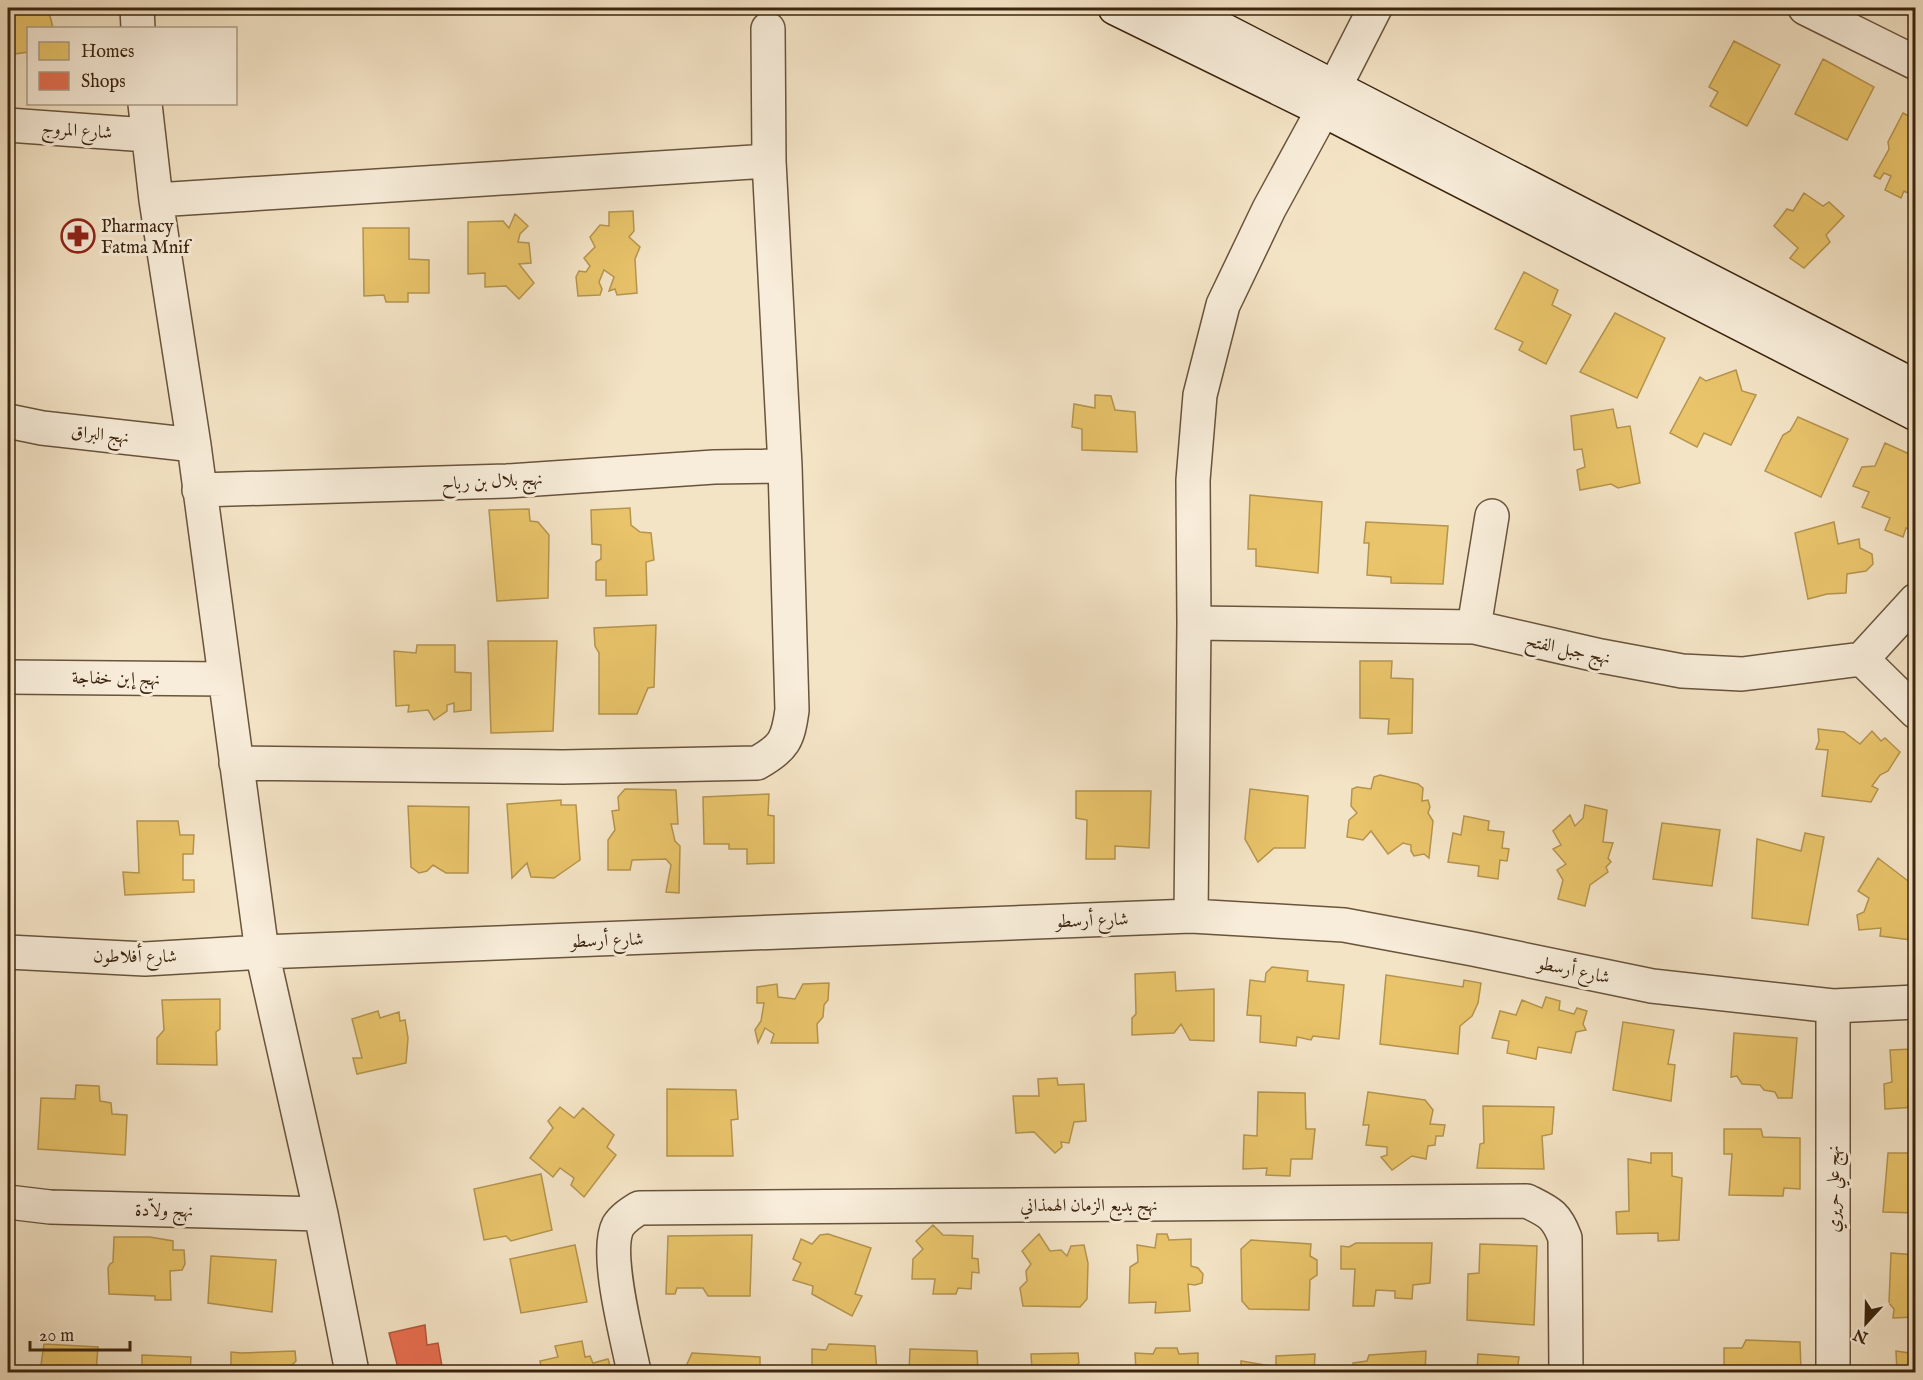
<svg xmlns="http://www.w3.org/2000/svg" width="1923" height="1380" font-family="'IM FELL English',Amiri,serif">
	<rect width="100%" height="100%" fill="#f4e4c6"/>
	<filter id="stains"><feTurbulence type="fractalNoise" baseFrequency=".00333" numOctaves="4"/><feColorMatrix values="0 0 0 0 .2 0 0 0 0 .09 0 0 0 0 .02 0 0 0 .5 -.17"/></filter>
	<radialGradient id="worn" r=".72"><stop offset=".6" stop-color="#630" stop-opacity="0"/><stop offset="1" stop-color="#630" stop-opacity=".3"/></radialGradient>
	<!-- homes -->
	<path fill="#e9c46a" stroke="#b5944e" stroke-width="1.5" d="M8 8H48L53 28H28V52L8 55Z
		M1734 41 1780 65 1747 126 1710 106 1718 92 1709 87Z
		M1823 59 1874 87 1847 140 1795 114Z
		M1903 113 1916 120V197L1904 191 1901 198 1885 190 1891 176 1884 173 1880 179 1874 176 1889 149 1888 142Z
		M1804 193 1823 206 1829 202 1844 216 1826 235 1830 242 1804 268 1790 258 1798 248 1774 226 1787 209 1793 211Z
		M633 211 634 231 629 237 640 247 635 259 637 293 617 295 615 289 609 291 614 277 604 270 599 282 602 289 600 295 578 296 576 277 579 271 586 272 590 266 584 258 595 247 590 237 600 225 609 226V212Z
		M515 214 528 226 520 234 518 242 529 243 531 263 519 264 534 283 519 299 506 286 485 287V273L468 274V222L503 221 509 228Z
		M363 228H409V259L429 260V293H408V302H386L384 295 364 296Z
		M1524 272 1558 290 1552 305 1571 315 1546 364 1519 350 1523 342 1495 329Z
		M1615 313 1665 338 1637 398 1580 372Z
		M1736 370 1742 391 1756 395 1731 445 1704 433 1697 447 1670 433 1700 377 1706 381Z
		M1095 395 1111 396 1115 410 1135 412 1137 452 1082 450V429L1072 427 1074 404 1095 408Z
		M1613 409 1617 428 1630 426 1640 483 1618 488 1611 484 1580 490 1577 470 1585 467 1582 449 1574 450 1571 416Z
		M1798 417 1848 439 1821 497 1765 471 1783 435 1790 431Z
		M1885 443 1916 457V532L1906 528 1903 537 1885 530 1890 518 1862 507 1869 492 1853 486 1862 467 1875 466Z
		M1250 495 1322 502 1318 573 1256 566V549H1248Z
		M630 508 631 525 640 532 651 533 654 560 646 562 647 595 606 596V580H596V562L601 559V545L592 544 591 510Z
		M529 509 530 521 538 522 549 535 548 598 497 601 489 510Z
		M1366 522 1448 526 1443 584 1391 583V577L1367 575 1369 543H1364Z
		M1834 522 1838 544 1859 539 1860 548 1872 554 1873 564 1866 571 1847 574 1846 593 1827 594 1808 599 1795 533Z
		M656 625 654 687 648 688 637 714H599V653L595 646 594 628Z
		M488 641H557L553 731 491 733Z
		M417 645H455V672L471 673V710L454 712V703L447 705V711L434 720 428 710 408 712 409 705 396 706 394 651 416 653Z
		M1360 661H1392L1391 678 1413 679 1412 733 1388 734 1389 719 1360 718Z
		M1818 729 1844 732 1860 744 1872 731 1881 741 1885 738 1900 752 1888 771 1880 775 1872 786 1878 789 1871 802 1822 796 1828 750 1816 749 1819 741Z
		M1380 775 1418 784 1423 788 1422 801 1428 800 1430 807 1428 813 1433 821 1429 858 1424 854 1414 856 1411 851V845L1403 843 1388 854 1371 831 1363 840 1347 837 1349 820 1357 813 1351 806 1352 789 1357 787 1371 789 1374 777Z
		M625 789 676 790 678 824H671L675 841 680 846 679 893 666 892 671 865 666 859 632 860 630 870H608V840L615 830 612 811 619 810 618 797Z
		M1250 789 1308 796 1305 848H1274L1258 862 1245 839Z
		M1076 791H1151L1149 848 1115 846V859H1086L1087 820 1076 818Z
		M769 794 768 815 774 816V863L747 864V849H729V844H704L703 797Z
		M561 800V805H576L580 860 554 878 531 877 527 863 512 878 507 804Z
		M1585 805 1607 810 1603 842 1613 843 1608 858 1611 862 1606 867 1608 872 1590 885 1585 906 1558 899 1563 880 1557 870 1566 864 1553 849 1561 845 1553 831 1570 815 1575 826 1583 818Z
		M408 806 469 807 468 873H446L433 865 427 871 419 873 411 867Z
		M1464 816 1489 821 1488 830 1504 832 1502 848 1509 849 1507 861 1500 860 1498 879 1478 876 1479 866 1448 862 1453 833 1461 835Z
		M137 821H178L180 835H194L193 854H183V880H194V892L125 895 123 872 139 873Z
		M1662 823 1720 830 1712 886 1653 879Z
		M1805 833 1824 837 1808 925 1752 918 1757 839 1801 851Z
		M1878 858 1916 887V933L1911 940 1880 936 1881 928 1859 930 1857 915 1864 912 1869 898 1858 891Z
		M1272 967 1308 971 1307 981 1344 985 1339 1039 1313 1036 1311 1040 1297 1037 1296 1046 1260 1042 1261 1016 1247 1015 1250 980 1265 982 1266 973Z
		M1175 972 1176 991 1214 989V1041L1190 1040 1181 1024 1174 1033 1132 1035V1018L1136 1014 1135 974Z
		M1386 975 1463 987 1464 980 1481 983 1478 1003 1472 1016 1460 1026 1458 1054 1380 1044Z
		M829 983 828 1000 824 1005 823 1017 817 1024 818 1043H771L774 1034 765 1028 758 1043 755 1030 761 1021 764 1003H757V987L777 984 778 997 795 999 803 984Z
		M1546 997 1560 1001 1559 1010 1574 1014 1577 1008 1587 1011 1583 1024 1586 1030 1576 1032 1571 1053 1538 1047 1536 1059 1507 1053 1509 1041 1492 1038 1500 1011 1516 1015 1522 1000 1542 1008Z
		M220 999V1029L216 1032 217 1065 157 1064V1038L164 1030 162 1000Z
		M378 1011 380 1018 399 1012 400 1021 405 1020 408 1038 406 1063 357 1074 353 1058H362L352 1019Z
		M1623 1022 1674 1030 1668 1064 1675 1065 1671 1101 1613 1090Z
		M1734 1033 1797 1038 1792 1098H1778L1775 1092 1764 1090 1760 1085 1742 1084 1737 1076 1731 1077Z
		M1913 1049 1914 1059 1916 1058V1107L1885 1109 1884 1084 1892 1082 1890 1050Z
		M1057 1078 1058 1085 1084 1084 1086 1121 1074 1122 1069 1143 1061 1142 1062 1147 1055 1153 1034 1132 1016 1133 1013 1096H1039L1038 1079Z
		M76 1085 99 1086 100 1101 111 1103 112 1114 127 1115 125 1155 38 1149 41 1098 75 1099Z
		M667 1089 736 1090 738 1119 731 1120 733 1156H667Z
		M1258 1092 1305 1093 1306 1129H1315L1312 1159H1291L1290 1176 1266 1175 1267 1168 1243 1169 1244 1135 1257 1136Z
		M1368 1092 1425 1100 1433 1110 1430 1124 1445 1125 1443 1136H1436L1435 1145 1428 1146 1426 1159 1412 1156 1392 1170 1381 1157 1387 1155V1147L1366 1145 1369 1125H1363Z
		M1483 1106 1554 1107 1552 1134 1542 1136 1544 1169 1477 1168 1480 1144 1484 1143Z
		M560 1107 574 1118 583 1108 614 1135 607 1147 616 1155 584 1197 571 1185 574 1178 560 1168 553 1177 530 1158 553 1128 548 1121Z
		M1724 1129H1761L1763 1137 1800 1138V1189L1784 1188 1783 1196 1729 1195 1732 1154H1724Z
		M1915 1147 1916 1213 1883 1212 1888 1153H1912Z
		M1651 1153H1672V1176L1682 1178 1679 1240 1658 1241V1233L1617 1234 1616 1212 1629 1211 1628 1159 1651 1163Z
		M541 1174 552 1230 511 1241 506 1236 484 1240 474 1189Z
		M933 1225 943 1235 973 1236 972 1258 978 1259 979 1273 972 1272 971 1289 958 1288 956 1294H933L935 1279H912L913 1259 923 1249 916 1241Z
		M828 1234 871 1248 855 1294 862 1296 852 1316 812 1294 813 1286 793 1280 801 1263 793 1259 801 1239 812 1244 820 1235Z
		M1039 1234 1050 1251 1061 1250 1067 1256 1071 1246 1084 1245 1088 1263 1087 1299 1080 1307 1023 1306 1020 1288 1027 1281 1026 1271 1031 1264 1022 1251Z
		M1157 1234H1167L1169 1240 1191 1239V1266L1198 1268 1203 1274 1202 1283 1195 1285 1188 1284 1190 1311 1155 1313 1156 1302 1129 1303 1130 1267 1138 1262 1137 1245 1155 1248Z
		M752 1235 750 1296H708L703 1288H677L675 1294H666L668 1236Z
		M114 1237H150L173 1241V1250H184L185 1264 182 1270 170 1271 171 1300H155V1296L109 1294 108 1268 110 1264 113 1262Z
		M1251 1240 1311 1244 1310 1256 1317 1260V1275L1310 1280 1309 1310 1249 1309 1242 1301 1241 1249Z
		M1356 1243H1432L1430 1283 1413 1285 1412 1299 1395 1298V1291L1376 1290 1374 1306H1353L1355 1269H1341V1246L1349 1247Z
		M1480 1244 1537 1246 1534 1325 1467 1320 1468 1274 1479 1273Z
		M575 1245 587 1302 521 1313 510 1259Z
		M1891 1253 1916 1255 1915 1317 1893 1318 1894 1309 1889 1303Z
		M211 1256 276 1260 272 1312 208 1303Z
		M1746 1340 1800 1342 1801 1372H1724V1348H1742Z
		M582 1341 585 1357 590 1356 593 1363 608 1359 612 1372H542L540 1361 558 1357 555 1346Z
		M44 1344 98 1347 96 1372H40Z
		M829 1344 875 1346 877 1372H812V1349L826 1350Z
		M1156 1348H1177L1179 1354 1198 1353V1372H1131L1136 1369 1135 1353 1153 1354Z
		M910 1349 977 1351 978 1372H909Z
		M295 1351 296 1361 291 1366V1372H231V1352L242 1353Z
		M1426 1351 1425 1372H1354L1353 1363 1367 1361 1369 1355Z
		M1896 1351 1916 1354V1372H1897Z
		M692 1353 760 1357V1372H688L687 1364Z
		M1078 1353 1079 1363 1072 1369 1075 1372H1029L1032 1370 1031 1354Z
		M1315 1354 1314 1372H1241V1361L1276 1367V1356Z
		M1478 1354 1519 1357 1517 1372H1477Z
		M142 1355 191 1357 190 1372H142Z"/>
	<!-- shops -->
	<path fill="#e76f51" stroke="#b3583d" stroke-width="1.5" d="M425 1325 427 1345 438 1343 443 1372H399L389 1333Z"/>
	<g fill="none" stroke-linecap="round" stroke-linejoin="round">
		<defs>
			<path id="street" d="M137 8 138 28
				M1805 8 1916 63
				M145 104 156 200 194 445 262 952 321 1214 352 1372
				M8 125 147 135
				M156 200 769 161
				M8 421 42 428 194 445
				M199 490 507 481 714 467 785 466
				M1194 623 1474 627 1601 656 1682 671 1742 674 1862 659 1916 600
				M1474 627 1492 516
				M1862 659 1916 712
				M8 677 225 679
				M236 763 563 767 757 763C784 748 788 740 792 710L785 466 769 161 768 29
				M1191 916 1194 623 1193 480 1200 395 1223 305 1269 209 1323 110 1375 8
				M8 952 145 959 262 952 1191 916 1344 925 1473 949 1652 986 1833 1006 1916 1002
				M1833 1006V1372
				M8 1202 50 1207 321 1214
				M634 1372C628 1341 604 1253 618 1226 623 1218 631 1213 639 1208L1527 1201C1549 1212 1556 1214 1565 1238L1566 1372"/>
			<path id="secondary" d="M1115 8 1323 110 1916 414
				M1181 8 1916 387"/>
		</defs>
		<!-- street casing -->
		<use href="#street" stroke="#69543c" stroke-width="36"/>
		<!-- secondary casing -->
		<use href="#secondary" stroke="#3b240e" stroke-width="36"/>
		<!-- street -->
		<use href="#street" stroke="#f8edda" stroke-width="33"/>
		<!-- secondary -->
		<use href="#secondary" stroke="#f8edda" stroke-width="33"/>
	</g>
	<!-- icons -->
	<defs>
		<symbol id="pharmacy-ring" viewBox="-11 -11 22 22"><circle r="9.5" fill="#f8edda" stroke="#8f2418" stroke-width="1.5"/><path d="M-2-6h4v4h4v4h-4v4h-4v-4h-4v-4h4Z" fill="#8f2418"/></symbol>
	</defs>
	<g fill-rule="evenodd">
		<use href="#pharmacy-ring" x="59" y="217" width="38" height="38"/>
	</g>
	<g text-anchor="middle" stroke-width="6" stroke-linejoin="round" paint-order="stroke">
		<!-- street labels -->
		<g font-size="18" fill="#3b240e" stroke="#f8edda">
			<text transform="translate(77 130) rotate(4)" y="6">شارع المروج</text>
			<text transform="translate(100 434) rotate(6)" y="6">نهج البراق</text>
			<text transform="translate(492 481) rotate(-3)" y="6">نهج بلال بن رباح</text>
			<text transform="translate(1568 649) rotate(12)" y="6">نهج جبل الفتح</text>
			<text transform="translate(116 678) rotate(1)" y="6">نهج إبن خفاجة</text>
			<text transform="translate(1092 920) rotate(-2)" y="6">شارع أرسطو</text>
			<text transform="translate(607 940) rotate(-2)" y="6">شارع أرسطو</text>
			<text x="135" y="962">شارع أفلاطون</text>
			<text transform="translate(1574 970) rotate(12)" y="6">شارع أرسطو</text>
			<text transform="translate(1833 1189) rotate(-90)" y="6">نهج علي حريري</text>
			<text x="1089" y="1211">نهج بديع الزمان الهمذاني</text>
			<text transform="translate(164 1210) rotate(1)" y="6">نهج ولاّدة</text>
		</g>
		<!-- poi labels -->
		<g font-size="18" fill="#3b240e" stroke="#f8edda" text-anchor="start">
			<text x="101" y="232">Pharmacy<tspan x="101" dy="21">Fatma Mnif</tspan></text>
		</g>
	</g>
	<!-- margin -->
	<rect width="1923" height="1380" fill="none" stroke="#f4e4c6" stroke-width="30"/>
	<rect x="9" y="9" width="1905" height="1362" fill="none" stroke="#3b240e" stroke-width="3"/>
	<rect x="15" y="15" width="1893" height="1350" fill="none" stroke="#3b240e" stroke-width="1.5"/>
	<!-- legend -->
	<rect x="27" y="27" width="210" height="78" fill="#f8edda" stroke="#ac9d88" stroke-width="1.5"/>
	<rect x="39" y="42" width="30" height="18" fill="#e9c46a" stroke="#ac9d88" stroke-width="1.5"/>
	<text x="81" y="57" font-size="18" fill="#3b240e">Homes</text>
	<rect x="39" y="72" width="30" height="18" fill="#e76f51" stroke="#ac9d88" stroke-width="1.5"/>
	<text x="81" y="87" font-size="18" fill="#3b240e">Shops</text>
	<!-- north arrow -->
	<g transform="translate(1866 1323) rotate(202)" stroke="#f8edda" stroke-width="4.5" paint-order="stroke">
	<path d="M0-4.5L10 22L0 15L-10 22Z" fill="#3b240e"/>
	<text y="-9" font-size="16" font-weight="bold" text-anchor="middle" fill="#3b240e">N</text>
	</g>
	<!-- scale -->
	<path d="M30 1341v9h100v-9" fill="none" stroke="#3b240e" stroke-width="3"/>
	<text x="39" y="1341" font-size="18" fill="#3b240e" stroke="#f8edda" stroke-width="4.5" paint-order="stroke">20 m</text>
	<rect width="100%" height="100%" filter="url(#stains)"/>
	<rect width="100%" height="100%" fill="url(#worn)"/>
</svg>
